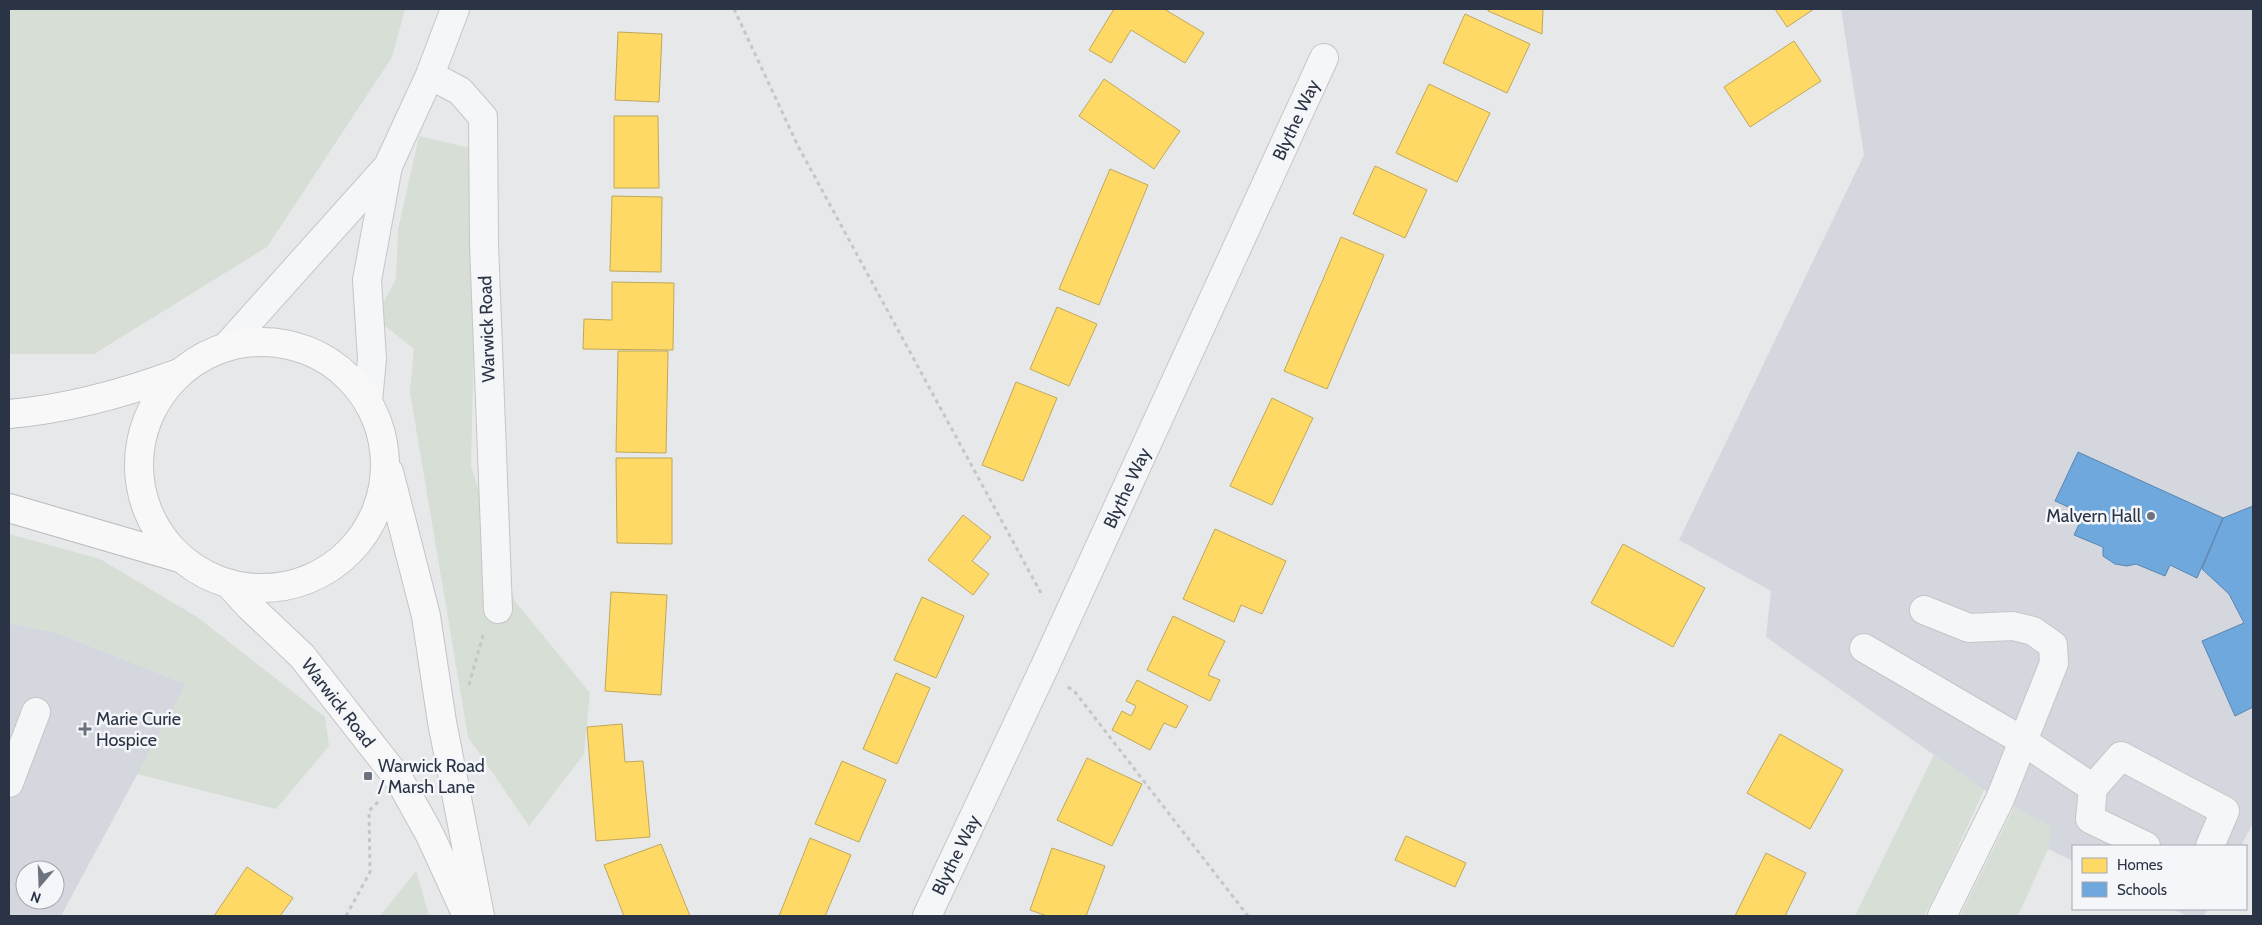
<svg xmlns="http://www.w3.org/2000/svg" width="2262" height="925" font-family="Cabin,sans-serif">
	<rect width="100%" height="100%" fill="#e6e8ea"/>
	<!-- built -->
	<path fill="#d4d7dd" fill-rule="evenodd" d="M1841 9H2253V823L2241 846H2073V861L2048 849 2050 827 1984 790 1766 637 1771 591 1679 540 1864 155Z
		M9 623 57 633 186 684 61 916H9ZM25 870H55V900H25Z
		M2172 909H2208L2204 916H2188Z"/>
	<!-- green -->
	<path fill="#d6ded6" d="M9 9H405L392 57 267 247 94 354H9Z
		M419 136 478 150 471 466 514 600 590 693 584 754 529 826 468 737 410 392 414 349 375 318 396 279 398 230Z
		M9 534 100 559 197 617 325 717 329 746 276 809 137 774 186 684 57 633 9 623Z
		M1934 755 1984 790 1942 882 1924 916H1855Z
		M2014 807 2051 827 2048 849 2018 916H1960Z
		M416 871 429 916H380Z"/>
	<!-- homes -->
	<path fill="#ffd966" stroke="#bfa85c" d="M1114 9H1164L1204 33 1185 63 1131 30 1111 63 1089 50Z
		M1488 9H1543L1542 34 1488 11Z
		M1775 9H1814L1787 27Z
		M1465 14 1530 44 1507 93 1443 63Z
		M618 32 662 34 659 102 615 100Z
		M1794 41 1821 81 1750 127 1724 87Z
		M1104 79 1180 131 1154 169 1079 116Z
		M1429 84 1490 113 1457 182 1396 153Z
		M614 116H658L659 188H614Z
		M1375 166 1427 190 1405 238 1353 214Z
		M1110 169 1148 185 1099 305 1059 289Z
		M612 196 662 197 661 272 610 271Z
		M1341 237 1384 255 1327 389 1284 371Z
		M612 282 674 283 673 350 583 349 584 319 612 320Z
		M1057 307 1097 324 1069 386 1030 369Z
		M618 351H668L666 453 616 452Z
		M1016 382 1057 398 1023 481 982 465Z
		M1272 398 1313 418 1272 505 1230 486Z
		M616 458H672V544L617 543Z
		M963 515 991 537 972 561 989 574 973 595 928 560Z
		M1215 529 1286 561 1262 614 1241 605 1234 622 1183 599Z
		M1623 544 1705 588 1673 647 1591 603Z
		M611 592 667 595 661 695 605 691Z
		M922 597 964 616 936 678 894 660Z
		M1173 616 1225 641 1208 675 1220 680 1210 701 1147 670Z
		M896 673 930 688 897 764 863 749Z
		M1137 680 1188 706 1176 728 1164 723 1150 750 1112 730 1122 711 1131 716 1136 706 1126 701Z
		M622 724 625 762 643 761 650 837 596 841 587 727Z
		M1780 734 1843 770 1810 829 1747 793Z
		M1087 758 1142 784 1112 846 1057 820Z
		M842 761 886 780 859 842 815 824Z
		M1406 836 1466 863 1455 887 1395 860Z
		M810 838 851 855 825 916H779Z
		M661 844 690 916H624L604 865Z
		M1052 848 1105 866 1086 916H1047L1030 910Z
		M1766 853 1806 873 1785 916H1735Z
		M247 867 293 898 280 916H214Z"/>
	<!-- schools -->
	<path fill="#6fa8dc" stroke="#5b85af" d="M2078 452 2223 518 2197 578 2170 565 2165 576 2136 564 2127 566 2115 564 2103 556V547L2074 535 2084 514 2055 501Z
		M2253 506V707L2235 716 2202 641 2244 623 2229 594 2202 569 2223 518Z"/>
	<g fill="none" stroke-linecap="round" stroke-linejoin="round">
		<defs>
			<path id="minor" d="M430 75 460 91 483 117 484 244 498 609
				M226 347 388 166
				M368 401 372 359 367 280 388 166 430 75 455 9
				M1924 610 1969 628 2013 626 2033 631 2053 645 2054 663 2000 799 1942 916
				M1864 648 2023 741 2093 788
				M9 783 36 712
				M2146 846 2090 819 2093 788 2121 756 2225 811 2210 846
				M927 916 1044 668 1324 58"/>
			<path id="major" d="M139 465a123 123 0 1 1 246 0a123 123 0 1 1-246 0Z
				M389 472 426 616 442 722 480 916
				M229 584 249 606 302 656 400 781 430 835 467 916"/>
			<path id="highway" d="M9 414C67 409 125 393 179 373
				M9 508 180 558"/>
		</defs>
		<!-- minor casing -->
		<use href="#minor" stroke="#c4c6c8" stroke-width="30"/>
		<!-- major casing -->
		<use href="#major" stroke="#c2c5c8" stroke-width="30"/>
		<!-- highway casing -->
		<use href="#highway" stroke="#b8bbbf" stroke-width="30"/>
		<!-- path -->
		<path stroke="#c5c6ca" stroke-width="3" stroke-dasharray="4 4" stroke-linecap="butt" d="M734 9 798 146 1042 595
			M469 685 483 635
			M1068 687 1075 692 1248 916
			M346 916 370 872 369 811 378 802"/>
		<!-- minor -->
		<use href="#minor" stroke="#f5f6f7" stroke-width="28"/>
		<!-- major -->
		<use href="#major" stroke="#f8f8f8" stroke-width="28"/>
		<!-- highway -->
		<use href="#highway" stroke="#f8f8f8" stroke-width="28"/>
	</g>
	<!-- markers -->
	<g fill="#6c737f" stroke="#f4f6f9" stroke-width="2">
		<circle cx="2151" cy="516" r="5"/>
		<path d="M82.5 721.5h5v5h5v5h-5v5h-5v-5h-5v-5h5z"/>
		<rect x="363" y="771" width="10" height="10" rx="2.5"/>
	</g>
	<g text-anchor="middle" stroke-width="5" stroke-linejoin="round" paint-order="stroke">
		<!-- street labels -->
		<g font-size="18" fill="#2b3445" stroke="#f4f6f9">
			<text transform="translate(1296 120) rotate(-65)" y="6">Blythe Way</text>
			<text transform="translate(487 329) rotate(-92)" y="6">Warwick Road</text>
			<text transform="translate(1127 488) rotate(-65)" y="6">Blythe Way</text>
			<text transform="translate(338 703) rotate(52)" y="6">Warwick Road</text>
			<text transform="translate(956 855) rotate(-64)" y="6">Blythe Way</text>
		</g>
		<!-- poi labels -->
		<g font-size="18" fill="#2b3445" stroke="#f4f6f9" text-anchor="start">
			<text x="2141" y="522" text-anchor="end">Malvern Hall</text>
			<text x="96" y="725">Marie Curie<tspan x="96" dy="21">Hospice</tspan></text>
			<text x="378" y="772">Warwick Road<tspan x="378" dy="21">/ Marsh Lane</tspan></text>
		</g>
	</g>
	<!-- border -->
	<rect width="2262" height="925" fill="none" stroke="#2b3445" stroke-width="20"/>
	<!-- legend -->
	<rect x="2072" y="845" width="175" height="65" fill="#f4f6f9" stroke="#a4a8b1"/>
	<rect x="2082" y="858" width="25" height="15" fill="#ffd966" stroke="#a4a8b1"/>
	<text x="2117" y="870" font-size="15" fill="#2b3445">Homes</text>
	<rect x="2082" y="882" width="25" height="15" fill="#6fa8dc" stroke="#a4a8b1"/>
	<text x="2117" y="895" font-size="15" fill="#2b3445">Schools</text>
	<!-- north arrow -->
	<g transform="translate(40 885) rotate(199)"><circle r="24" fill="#f4f6f9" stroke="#a4a8b1"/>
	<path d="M0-4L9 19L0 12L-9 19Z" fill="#6c737f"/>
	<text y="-8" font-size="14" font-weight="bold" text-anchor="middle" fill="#2b3445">N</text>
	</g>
</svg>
